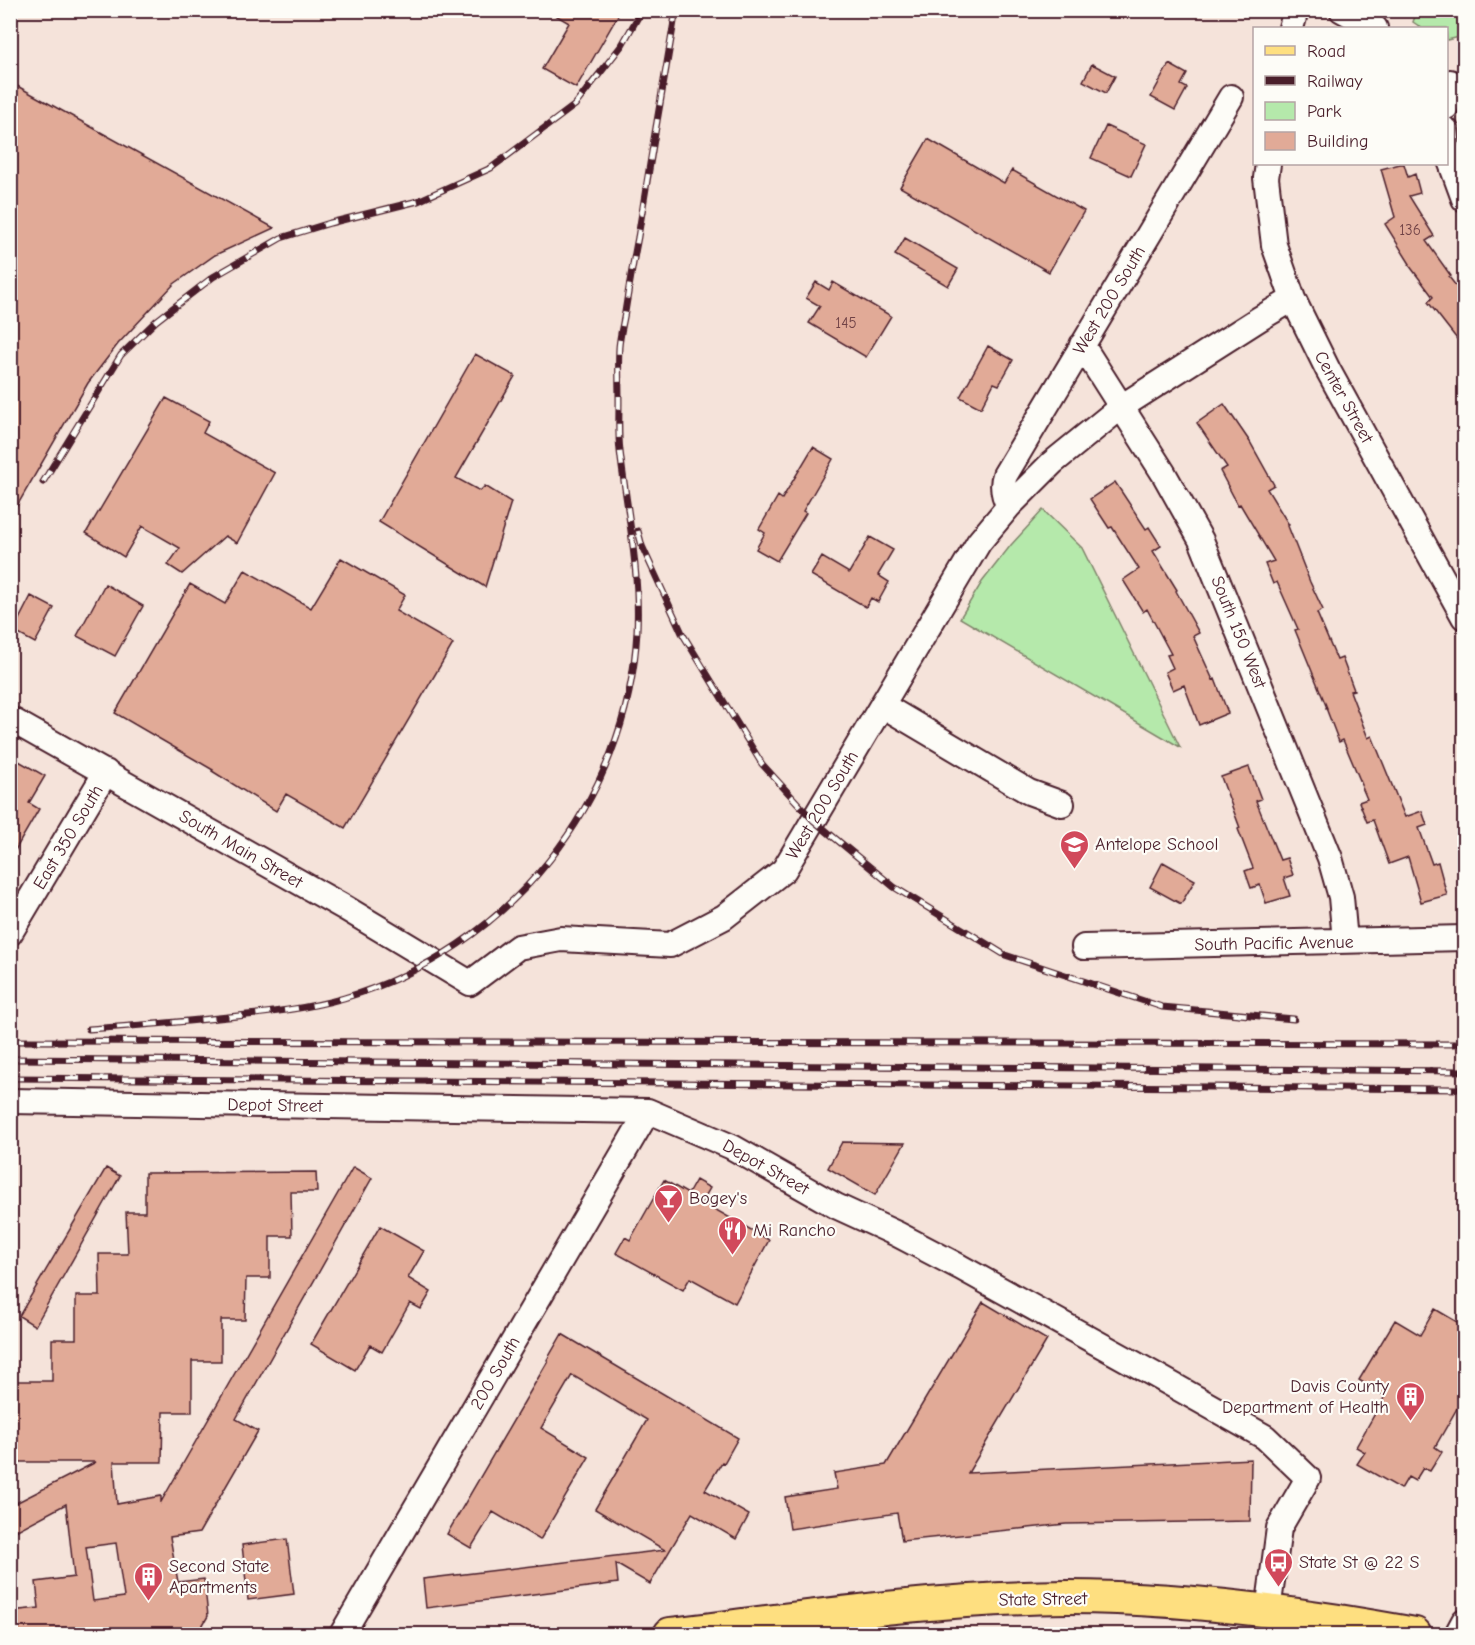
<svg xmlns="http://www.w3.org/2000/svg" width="1475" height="1645" font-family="'Comic Neue',sans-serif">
	<rect width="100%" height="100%" fill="#f5e3da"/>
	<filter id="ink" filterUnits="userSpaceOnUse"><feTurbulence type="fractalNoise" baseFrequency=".0167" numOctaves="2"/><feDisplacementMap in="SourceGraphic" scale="12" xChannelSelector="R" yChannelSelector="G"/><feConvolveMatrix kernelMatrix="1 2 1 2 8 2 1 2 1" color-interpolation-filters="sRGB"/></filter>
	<g filter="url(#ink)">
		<!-- green -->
		<path fill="#b5e9ab" stroke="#80846b" stroke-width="1.5" d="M1417 11H1464V36L1447 40 1446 28H1422L1413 22Z
			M1043 510 1082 548 1180 747 960 618 982 582 1011 545Z"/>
		<!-- building -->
		<path fill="#e1aa97" stroke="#4a1f2b" stroke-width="1.5" fill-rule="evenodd" d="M547 10H621L576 88 542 69 569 23Z
			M1092 64 1115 76 1106 93 1083 81Z
			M1169 64 1187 74 1181 85 1187 88 1175 110 1151 97Z
			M10 82 274 228 215 255 174 284 118 344 88 383 10 518Z
			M1106 126 1146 144 1131 176 1091 158Z
			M928 139 1004 183 1012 170 1084 211 1049 272 900 187Z
			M1400 164H1404L1408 177 1415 174 1420 193 1409 196 1434 236 1426 241 1451 276 1449 277 1464 296V348L1428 302 1433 297 1409 265 1410 264 1385 224 1395 217 1381 169Z
			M905 238 958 269 948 286 895 255Z
			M816 282 829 290 833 282 891 316 866 357 809 323 820 306 806 298Z
			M988 346 1013 360 999 385 994 383 981 408 960 397Z
			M475 354 515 376 456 478 480 491 485 486 511 502 485 587 379 522Z
			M166 398 209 421 203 433 275 473 237 543 225 536 182 574 168 565 180 548 142 526 124 557 86 533Z
			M1224 404 1250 442 1274 485 1267 489 1289 525 1288 526 1310 582 1323 610 1317 613 1337 660 1342 658 1354 690 1350 691 1368 738 1372 736 1405 817 1422 811 1427 825 1419 828 1432 864 1438 862 1447 895 1421 902 1408 857 1389 864 1373 820 1367 822 1359 802 1367 799 1361 785H1362L1343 740 1339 742 1326 708H1327L1295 630 1298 629 1277 582 1273 584 1265 564 1274 561 1240 504 1238 505 1220 471 1227 467 1197 423Z
			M813 447 833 459 803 511 806 513 777 561 756 549 765 533 759 529 778 496 782 499Z
			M1115 482 1146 529 1149 527 1161 546 1153 551 1177 590 1176 591 1199 633 1193 636 1213 680 1215 679 1228 713 1199 725 1184 685 1173 690 1165 672 1173 668 1167 655 1171 654 1147 609 1143 612 1123 580 1139 569 1112 527 1109 528 1090 499Z
			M870 537 893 550 878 575 889 582 878 602 871 598 866 607 811 575 822 557 849 573Z
			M341 558 405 595 396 611 453 644 345 828 286 794 276 811 212 771 213 770 115 713 190 584 225 604 245 570 311 608Z
			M105 584 143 606 115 656 77 636Z
			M31 596 54 608 35 643 13 631Z
			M10 756 45 776 29 803 39 809 10 859Z
			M1249 767 1261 799 1256 801 1280 860 1287 858 1293 875 1284 878 1290 896 1266 903 1260 885 1251 888 1245 871 1253 868 1238 829 1240 828 1221 777Z
			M1163 862 1195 880 1181 904 1150 887Z
			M842 1142 905 1143 875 1195 828 1168Z
			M353 1167 372 1178 236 1419 258 1431 199 1533 170 1537 178 1582 204 1579 208 1616 197 1635H10V1611L39 1608 36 1582 74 1577 66 1504 10 1534V1506L96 1462H10V1430H14L13 1381H52V1339H76V1296H100L99 1254H128L126 1212H145V1173L316 1172 317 1192H291L292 1236H270V1278H246L245 1320H221V1361H192V1412H163L162 1462H114L117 1504 161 1496V1502ZM116 1543 124 1597 93 1601 86 1547Z
			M106 1168 120 1176 35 1326 19 1316Z
			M664 1180 688 1194 696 1180 710 1188 702 1202 769 1240 735 1303 690 1278 683 1290 616 1253 625 1237 630 1240Z
			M380 1226 424 1251 408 1278 431 1292 421 1309 410 1303 382 1352 370 1345 355 1370 311 1344Z
			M983 1302 1047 1340 968 1473 1251 1459 1250 1521 1066 1524 902 1541 897 1513 790 1529 785 1497 837 1489 834 1473 886 1465Z
			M1435 1309 1464 1326V1396L1435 1447 1442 1452 1430 1471 1423 1468 1415 1481 1408 1477 1401 1489 1357 1464 1365 1452 1356 1447 1385 1396 1359 1380 1395 1320 1420 1335Z
			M562 1334 738 1438 724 1463 722 1462 705 1490 749 1515 736 1539 692 1513 650 1584 616 1564 618 1583 426 1608 423 1579 665 1550 595 1509 647 1420 572 1375 541 1428 589 1457 540 1540 493 1512 471 1548 447 1534 548 1361 547 1360Z
			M287 1539 294 1594 248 1600 242 1545Z"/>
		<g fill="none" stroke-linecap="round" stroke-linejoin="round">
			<defs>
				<path id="minor" d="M1342 10 1375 28
					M1291 28 1296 10
					M1446 107 1450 82
					M1446 130 1449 158 1464 199
					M1268 164 1266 178 1274 245 1293 299 1328 370 1464 617
					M1082 345 1164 474 1201 540 1330 858 1341 897 1345 941
					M1009 506C1003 495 1001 486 1005 475L1231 97
					M882 705 1029 792 1062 804
					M10 719 347 909 470 983 518 947 561 939 670 945 724 917 784 870 979 542 1009 506 1052 463 1121 407 1259 319 1293 299
					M10 933 106 772
					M1084 947 1464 938
					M10 1101 648 1111 732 1147 836 1206 897 1234 960 1267 1155 1375 1265 1437 1308 1478 1279 1528 1268 1611
					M342 1634 648 1111
					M1457 1634 1464 1621"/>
				<path id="major" d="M670 1634C802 1618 934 1598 1068 1597 1184 1597 1301 1613 1415 1634"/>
			</defs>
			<!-- minor casing -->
			<use href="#minor" stroke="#4a1f2b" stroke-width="28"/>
			<!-- major casing -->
			<use href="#major" stroke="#4a1f2b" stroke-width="36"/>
			<!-- minor -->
			<use href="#minor" stroke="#fdfcf7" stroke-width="24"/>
			<!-- major -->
			<use href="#major" stroke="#fedf80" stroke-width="32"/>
			<defs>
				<path id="rail" d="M43 482 121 355 156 321 213 277 281 238 330 223 418 201 491 168 575 105 622 45 642 10
					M638 531 642 546 682 633 762 764 813 820 894 887 1005 955 1162 1007 1294 1019
					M89 1029C135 1026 181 1022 228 1017 267 1013 306 1009 344 998 509 950 628 802 637 631 640 570 627 511 620 451 618 435 619 418 619 402 619 384 618 365 619 347 620 335 623 324 625 312 629 287 633 262 638 237 650 161 663 86 676 10
					M10 1041 1464 1044
					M10 1059 1464 1071
					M10 1078 1464 1089"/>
			</defs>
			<!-- rail casing -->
			<use href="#rail" stroke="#4a1f2b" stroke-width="7"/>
			<!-- rail -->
			<use href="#rail" stroke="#fdfcf7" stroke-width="4.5" stroke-dasharray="14" stroke-linecap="butt"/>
		</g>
	</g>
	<!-- icons -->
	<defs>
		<symbol id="school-pin" viewBox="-11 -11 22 30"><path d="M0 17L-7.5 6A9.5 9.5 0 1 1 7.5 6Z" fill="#d1495b" stroke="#fdfcf7"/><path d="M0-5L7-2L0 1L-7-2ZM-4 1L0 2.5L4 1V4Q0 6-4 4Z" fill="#fff"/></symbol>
		<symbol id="bar-pin" viewBox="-11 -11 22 30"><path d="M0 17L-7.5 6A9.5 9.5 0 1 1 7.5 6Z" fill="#d1495b" stroke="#fdfcf7"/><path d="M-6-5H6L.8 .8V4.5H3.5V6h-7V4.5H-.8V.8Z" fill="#fff"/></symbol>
		<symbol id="restaurant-pin" viewBox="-11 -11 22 30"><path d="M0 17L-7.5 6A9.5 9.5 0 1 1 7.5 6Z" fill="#d1495b" stroke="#fdfcf7"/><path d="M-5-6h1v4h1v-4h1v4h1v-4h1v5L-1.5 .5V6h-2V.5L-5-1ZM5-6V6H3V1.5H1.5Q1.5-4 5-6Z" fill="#fff"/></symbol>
		<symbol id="building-pin" viewBox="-11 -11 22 30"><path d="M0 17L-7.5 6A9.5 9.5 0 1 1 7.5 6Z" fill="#d1495b" stroke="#fdfcf7"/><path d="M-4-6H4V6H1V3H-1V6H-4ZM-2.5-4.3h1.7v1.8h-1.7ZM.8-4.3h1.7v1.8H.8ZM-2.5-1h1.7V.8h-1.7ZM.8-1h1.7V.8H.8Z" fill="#fff"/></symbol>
		<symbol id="bus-pin" viewBox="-11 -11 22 30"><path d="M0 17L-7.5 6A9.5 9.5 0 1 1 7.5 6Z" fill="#d1495b" stroke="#fdfcf7"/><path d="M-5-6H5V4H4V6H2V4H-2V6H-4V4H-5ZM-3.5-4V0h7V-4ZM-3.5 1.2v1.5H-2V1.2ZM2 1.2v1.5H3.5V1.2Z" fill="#fff"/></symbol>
	</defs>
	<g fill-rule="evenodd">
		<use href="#school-pin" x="1058" y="828" width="33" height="45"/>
		<use href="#bar-pin" x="652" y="1182" width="33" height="45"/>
		<use href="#restaurant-pin" x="716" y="1214" width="33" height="45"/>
		<use href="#building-pin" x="1394" y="1380" width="33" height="45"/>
		<use href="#bus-pin" x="1262" y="1546" width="33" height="45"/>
		<use href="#building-pin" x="132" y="1560" width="33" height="45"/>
	</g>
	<g text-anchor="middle" stroke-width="4.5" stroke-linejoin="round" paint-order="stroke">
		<!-- number labels -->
		<g font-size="15" fill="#704246">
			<text x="1410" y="235">136</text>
			<text x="846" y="328">145</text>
		</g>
		<!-- street labels -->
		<g font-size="18" fill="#4a1f2b" stroke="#fdfcf7">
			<text transform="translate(1109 300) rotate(-59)" y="6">West 200 South</text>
			<text transform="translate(1344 397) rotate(61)" y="6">Center Street</text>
			<text transform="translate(1239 632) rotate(68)" y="6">South 150 West</text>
			<text transform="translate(822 805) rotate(-59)" y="6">West 200 South</text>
			<text transform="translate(68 837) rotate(-59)" y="6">East 350 South</text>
			<text transform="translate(241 849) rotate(30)" y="6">South Main Street</text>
			<text transform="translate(1274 943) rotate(-1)" y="6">South Pacific Avenue</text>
			<text transform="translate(275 1105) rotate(1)" y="6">Depot Street</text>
			<text transform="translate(766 1167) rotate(29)" y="6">Depot Street</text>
			<text transform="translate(495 1373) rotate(-60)" y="6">200 South</text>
			<text transform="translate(1043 1599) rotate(-1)" y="6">State Street</text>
		</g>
		<!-- poi labels -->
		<g font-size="18" fill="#4a1f2b" stroke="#fdfcf7" text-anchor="start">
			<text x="1095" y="850">Antelope School</text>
			<text x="689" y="1204">Bogey's</text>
			<text x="753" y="1236">Mi Rancho</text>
			<text x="1389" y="1392" text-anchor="end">Davis County<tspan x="1389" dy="21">Department of Health</tspan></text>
			<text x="1299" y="1568">State St @ 22 S</text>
			<text x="169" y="1572">Second State<tspan x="169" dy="21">Apartments</tspan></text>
		</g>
	</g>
	<!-- margin -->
	<rect width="1475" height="1645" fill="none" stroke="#fdfcf7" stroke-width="36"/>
	<rect x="18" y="18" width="1439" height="1609" fill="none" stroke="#4a1f2b" stroke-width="2" filter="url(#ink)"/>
	<!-- legend -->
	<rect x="1253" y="27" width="195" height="138" fill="#fdfcf7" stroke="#b5a4a5" stroke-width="1.5"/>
	<rect x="1265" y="46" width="30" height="9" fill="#fedf80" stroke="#b5a4a5" stroke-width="1.5"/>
	<text x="1307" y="57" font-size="18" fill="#4a1f2b">Road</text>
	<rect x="1265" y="76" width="30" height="9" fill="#4a1f2b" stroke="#b5a4a5" stroke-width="1.5"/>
	<text x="1307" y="87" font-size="18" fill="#4a1f2b">Railway</text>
	<rect x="1265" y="102" width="30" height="18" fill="#b5e9ab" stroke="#b5a4a5" stroke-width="1.5"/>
	<text x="1307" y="117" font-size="18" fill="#4a1f2b">Park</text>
	<rect x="1265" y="132" width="30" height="18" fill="#e1aa97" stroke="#b5a4a5" stroke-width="1.5"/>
	<text x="1307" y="147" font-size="18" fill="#4a1f2b">Building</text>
</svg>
